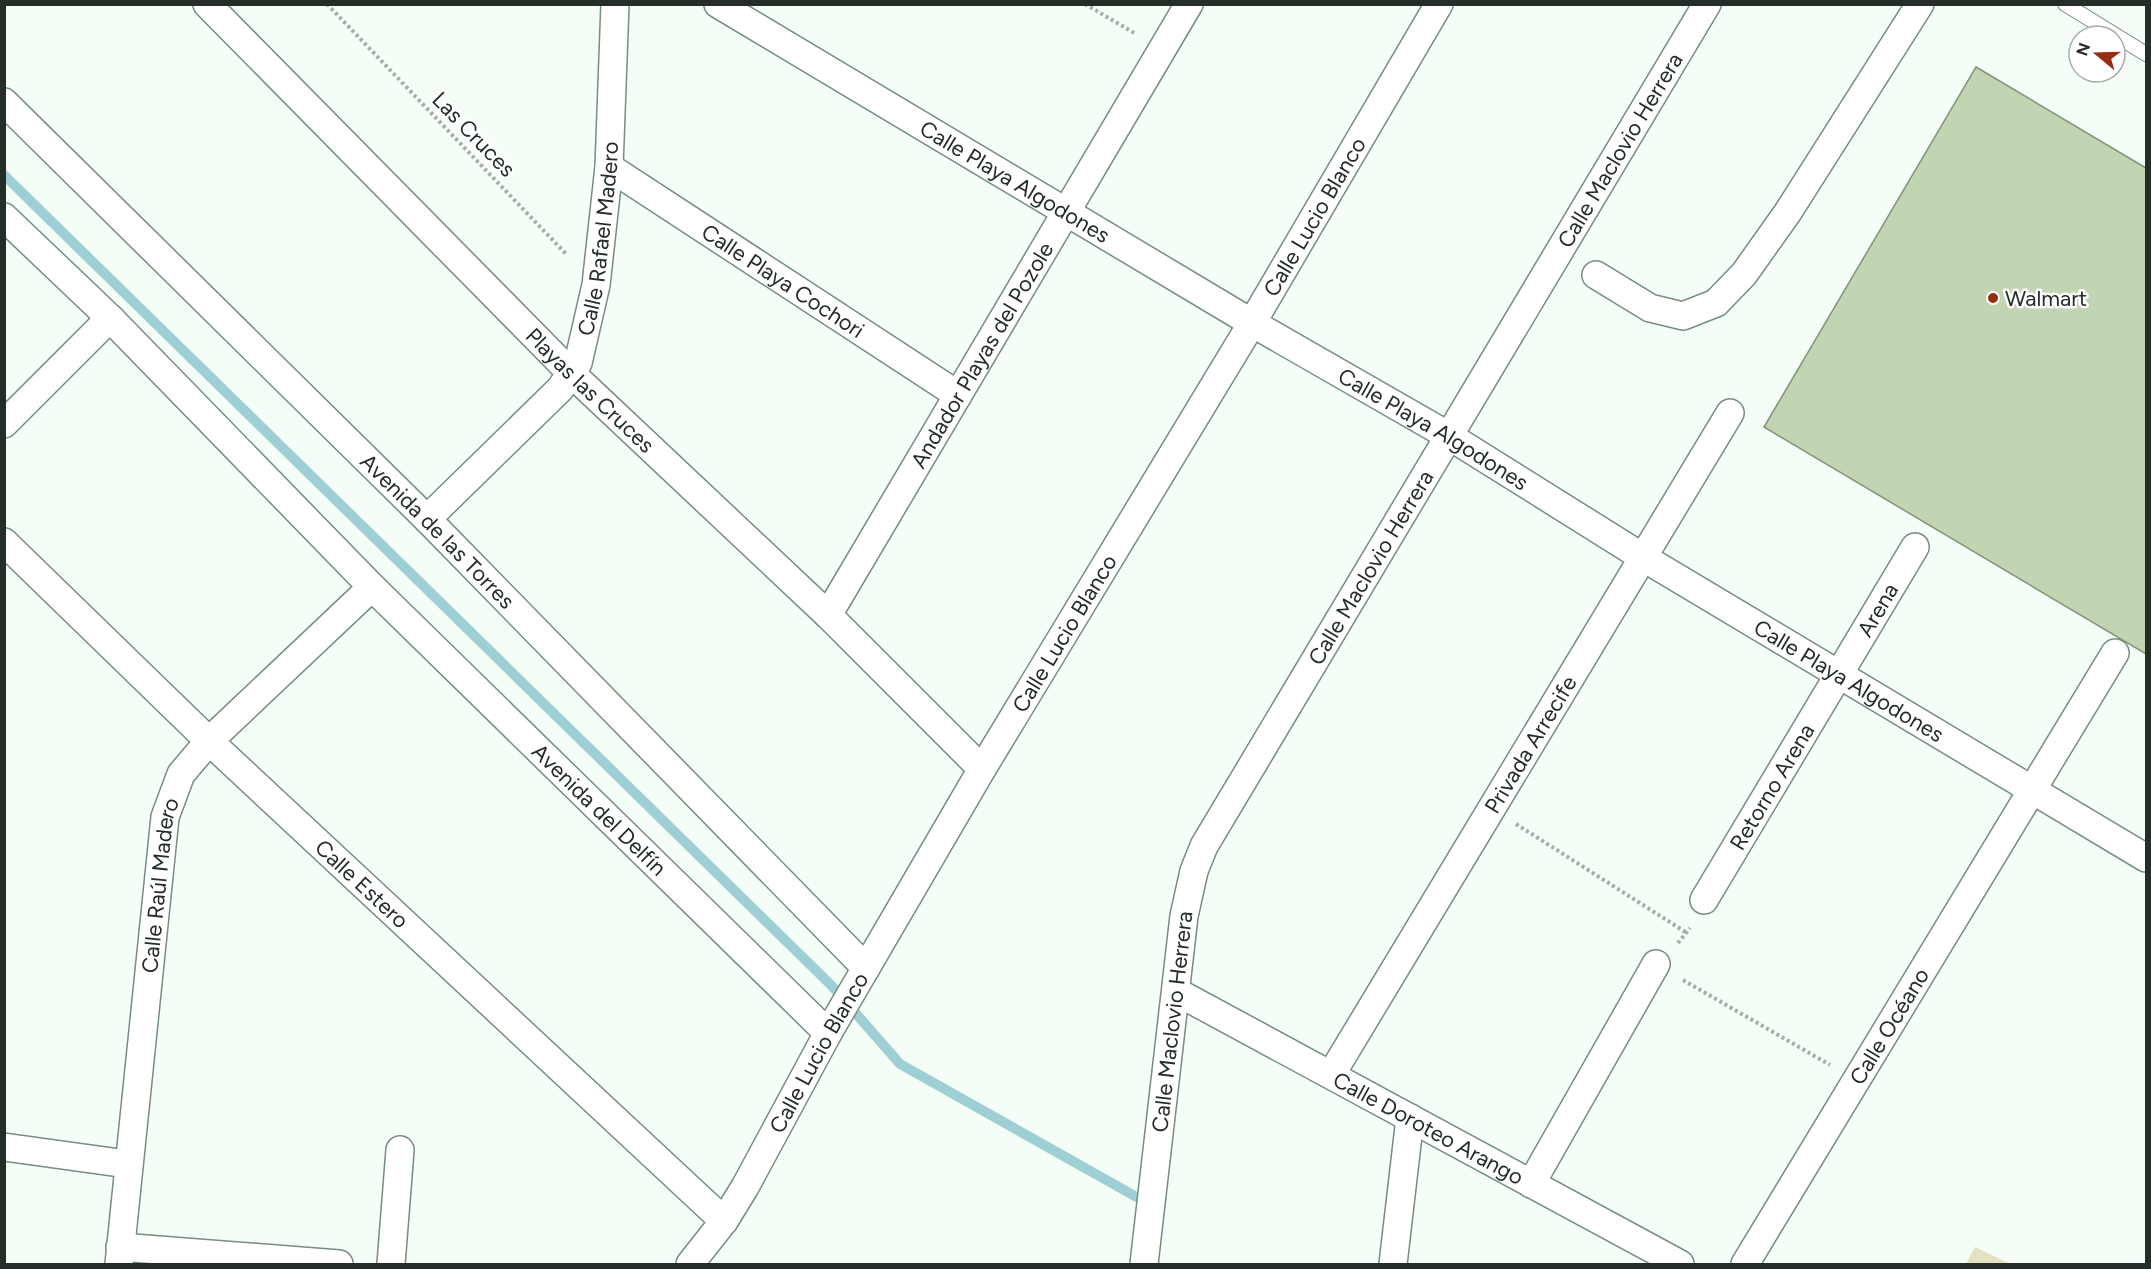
<svg xmlns="http://www.w3.org/2000/svg" width="2151" height="1269" font-family="Figtree,sans-serif">
	<rect width="100%" height="100%" fill="#f4fef7"/>
	<!-- green -->
	<path fill="#e2e2c1" d="M1975 1247 2010 1264H1966Z"/>
	<g fill="none" stroke-linecap="round" stroke-linejoin="round">
		<!-- stream -->
		<path stroke="#9dcfd4" stroke-width="10" d="M4 175 831 985 900 1064 1149 1204"/>
	</g>
	<!-- building -->
	<path fill="#c1d5b2" stroke="#85917b" stroke-width="1.5" d="M1976 67 2146 168V654L1764 427Z"/>
	<g fill="none" stroke-linecap="round" stroke-linejoin="round">
		<defs>
			<path id="service" d="M2065 4 2146 54"/>
			<g id="minor">
				<path id="s1" d="M207 4 572 374 828 615 982 769"/>
				<path id="s2" d="M718 4 1252 323 1449 436 1644 558 2146 858"/>
				<path id="s3" d="M4 102 427 519 866 968"/>
				<path id="s4" d="M609 167 958 395"/>
				<path id="s5" d="M4 217 110 318 372 587 828 1033"/>
				<path d="M1596 275 1650 308 1683 316 1716 303 1744 274 1788 212 1920 4"/>
				<path d="M4 424 110 318"/>
				<path id="s6" d="M427 519 560 389 578 363 596 285 609 167 615 4"/>
				<path id="s7" d="M4 542 209 741 724 1221"/>
				<path id="s8" d="M828 615 1189 4"/>
				<path id="s9" d="M1704 900 1915 547"/>
				<path id="s10" d="M1177 992 1680 1264"/>
				<path id="s11" d="M1331 1075 1730 413"/>
				<path d="M4 1147 127 1164"/>
				<path d="M1531 1184 1656 964"/>
				<path d="M120 1247 339 1264"/>
				<path id="s12" d="M119 1264 165 817 181 774 209 741 372 587"/>
				<path d="M391 1264 400 1150"/>
				<path id="s13" d="M690 1264 724 1221 745 1187 828 1033 982 769 1252 323 1439 4"/>
				<path id="s14" d="M1144 1264 1184 916 1194 871 1204 846 1707 4"/>
				<path d="M1393 1264 1410 1118"/>
				<path id="s15" d="M1745 1264 2115 653"/>
			</g>
		</defs>
		<!-- service casing -->
		<use href="#service" stroke="#778d7e" stroke-width="16"/>
		<!-- minor casing -->
		<use href="#minor" stroke="#778d7e" stroke-width="30"/>
		<!-- path -->
		<path stroke="#a4aea7" stroke-width="4" stroke-dasharray="3 3" stroke-linecap="butt" d="M327 4 567 255
			M1085 4 1136 34
			M1516 824 1687 933
			M1678 943 1690 928
			M1683 980 1830 1065"/>
		<!-- service -->
		<use href="#service" stroke="#fff" stroke-width="14"/>
		<!-- minor -->
		<use href="#minor" stroke="#fff" stroke-width="27"/>
	</g>
	<!-- markers -->
	<circle fill="#962e13" stroke="#fff" stroke-width="2" cx="1993" cy="298" r="6"/>
	<g text-anchor="middle" stroke-width="5" stroke-linejoin="round" paint-order="stroke">
		<!-- street labels -->
		<g font-size="22" fill="#242d27" stroke="#fff">
			<text transform="translate(474 134) rotate(46)" y="8">Las Cruces</text>
			<text dy="8" stroke="none"><textPath href="#s14" startOffset="1234">Calle Maclovio Herrera</textPath></text>
			<text dy="8" stroke="none"><textPath href="#s2" startOffset="346">Calle Playa Algodones</textPath></text>
			<text dy="8" stroke="none"><textPath href="#s13" startOffset="1220">Calle Lucio Blanco</textPath></text>
			<text dy="8" stroke="none"><textPath href="#s6" startOffset="344">Calle Rafael Madero</textPath></text>
			<text dy="8" stroke="none"><textPath href="#s4" startOffset="208">Calle Playa Cochori</textPath></text>
			<text dy="8" stroke="none"><textPath href="#s8" startOffset="302">Andador Playas del Pozole</textPath></text>
			<text dy="8" stroke="none"><textPath href="#s1" startOffset="544">Playas las Cruces</textPath></text>
			<text dy="8" stroke="none"><textPath href="#s2" startOffset="832">Calle Playa Algodones</textPath></text>
			<text dy="8" stroke="none"><textPath href="#s3" startOffset="610">Avenida de las Torres</textPath></text>
			<text dy="8" stroke="none"><textPath href="#s14" startOffset="748">Calle Maclovio Herrera</textPath></text>
			<text dy="8" stroke="none"><textPath href="#s9" startOffset="338">Arena</textPath></text>
			<text dy="8" stroke="none"><textPath href="#s13" startOffset="734">Calle Lucio Blanco</textPath></text>
			<text dy="8" stroke="none"><textPath href="#s2" startOffset="1318">Calle Playa Algodones</textPath></text>
			<text dy="8" stroke="none"><textPath href="#s11" startOffset="386">Privada Arrecife</textPath></text>
			<text dy="8" stroke="none"><textPath href="#s9" startOffset="132">Retorno Arena</textPath></text>
			<text dy="8" stroke="none"><textPath href="#s5" startOffset="840">Avenida del Delfín</textPath></text>
			<text dy="8" stroke="none"><textPath href="#s7" startOffset="495">Calle Estero</textPath></text>
			<text dy="8" stroke="none"><textPath href="#s12" startOffset="381">Calle Raúl Madero</textPath></text>
			<text dy="8" stroke="none"><textPath href="#s14" startOffset="244">Calle Maclovio Herrera</textPath></text>
			<text dy="8" stroke="none"><textPath href="#s15" startOffset="278">Calle Océano</textPath></text>
			<text dy="8" stroke="none"><textPath href="#s13" startOffset="248">Calle Lucio Blanco</textPath></text>
			<text dy="8" stroke="none"><textPath href="#s10" startOffset="286">Calle Doroteo Arango</textPath></text>
		</g>
		<!-- poi labels -->
		<g font-size="22" fill="#242d27" stroke="#fff" text-anchor="start">
			<text x="2005" y="306">Walmart</text>
		</g>
	</g>
	<!-- border -->
	<rect width="2151" height="1269" fill="none" stroke="#242d27" stroke-width="12"/>
	<!-- north arrow -->
	<g transform="translate(2097 54) rotate(289)"><circle r="28" fill="#ffffff" stroke="#a7aba9" stroke-width="1.5"/>
	<path d="M0-4.5L10 22L0 15L-10 22Z" fill="#962e13"/>
	<text y="-9" font-size="16" font-weight="bold" text-anchor="middle" fill="#242d27">N</text>
	</g>
</svg>
